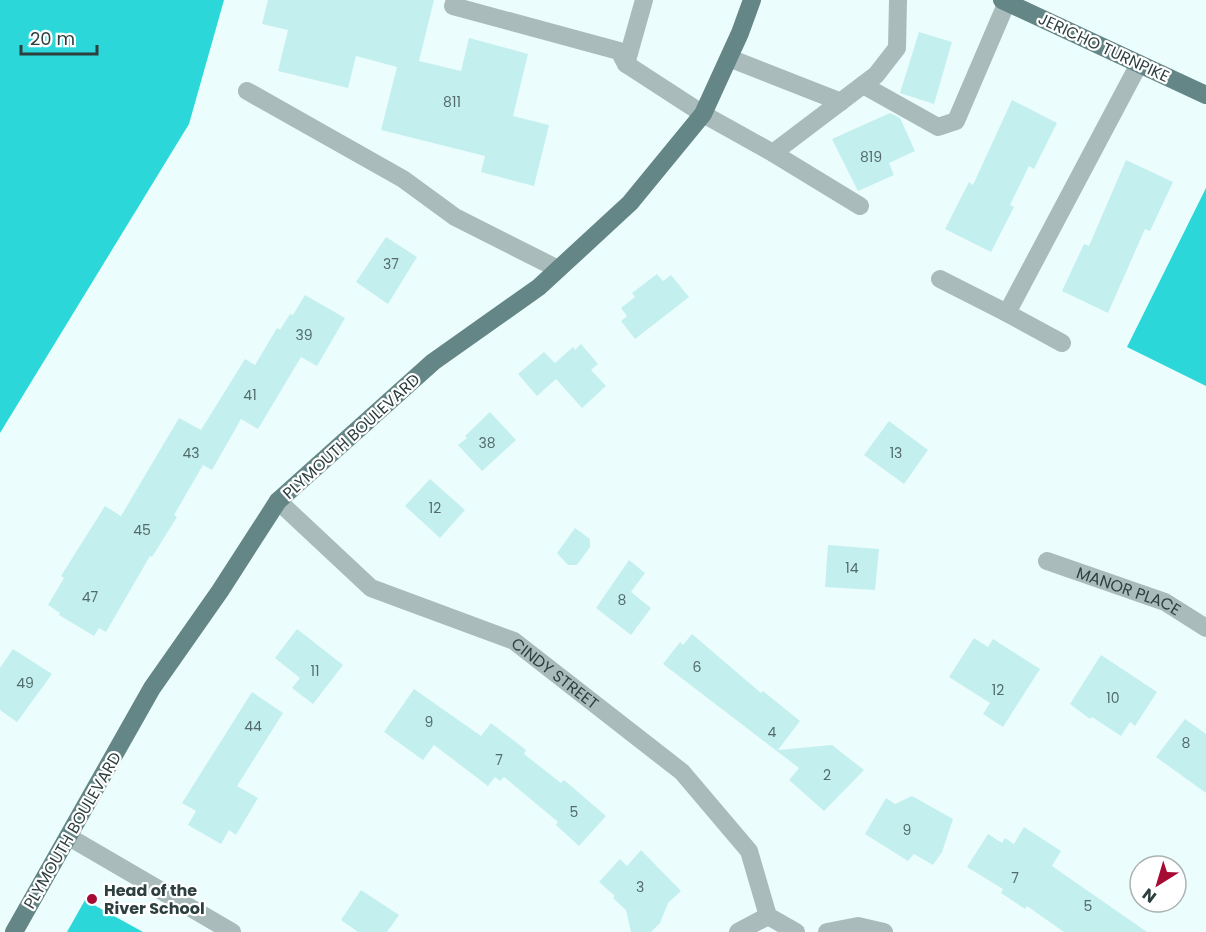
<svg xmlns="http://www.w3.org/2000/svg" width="1206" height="932" font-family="Poppins,sans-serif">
	<rect width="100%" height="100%" fill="#ecfdfd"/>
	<!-- forest -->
	<path fill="#2bd7d9" d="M0 0H224L189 124 0 433Z
		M1206 188V386L1127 347Z
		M85 900 143 932H67Z"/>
	<!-- building -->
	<path fill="#c4efef" d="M268 0H434L419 61 461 71 469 38 528 54 513 116 549 125 534 186 481 172 485 156 381 130 397 67 356 56 348 88 278 71 288 30 262 24Z
		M919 32 952 42 934 104 900 93Z
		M1012 100 1057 123 1034 169 1029 166 1010 205 1014 207 991 252 945 229 969 182 973 185Z
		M890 113 900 118 915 151 889 163 894 175 858 191 832 139Z
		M1126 160 1173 182 1150 231 1145 229 1108 313 1062 291 1084 244 1089 246Z
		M386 237 417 257 388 304 356 282Z
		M657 274 663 281 671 275 689 297 635 339 621 321 627 316 621 308 635 297 632 293Z
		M305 295 345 318 317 366 301 357 258 429 241 419 212 470 203 465 174 515 177 517 152 557 150 556 106 632 99 628 94 636 59 615 60 613 48 605 64 578 61 576 105 506 121 516 179 418 201 430 245 359 255 365 277 328 280 330 290 314 293 315Z
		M581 344 598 364 591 370 606 386 582 408 556 379 537 396 518 374 544 352 555 363 573 347 575 350Z
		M490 412 516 440 482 471 458 445 467 438 465 436Z
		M889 421 928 450 904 484 864 455Z
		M430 479 465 510 440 538 405 506Z
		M575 528 590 539V547L577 565H568L557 553Z
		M828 545 879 549 875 590 825 587Z
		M629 560 645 573 631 592 651 608 631 635 596 608Z
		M297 629 343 665 313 704 292 688 300 678 275 658Z
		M692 634 761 693 763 691 800 721 778 750 832 745 864 770 824 811 789 780 799 768 663 664 680 642 683 645Z
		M974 638 988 647 993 639 1040 669 1003 727 983 714 990 703 949 677Z
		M13 649 52 674 17 722 0 710V668Z
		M1101 655 1157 692 1135 726 1130 722 1121 736 1092 717 1090 719 1070 704Z
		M414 689 481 736 491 723 526 750 524 754 561 783 564 780 606 816 579 846 556 825 558 822 504 777 500 781 495 777 488 786 434 745 423 760 384 732Z
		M252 692 283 713 237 786 258 798 236 835 229 830 221 844 188 825 196 811 182 803Z
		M1185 719 1206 734V793L1156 757Z
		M912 796 953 819 942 852 933 865 914 854 908 861 865 834 886 798 895 804Z
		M1024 827 1061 851 1052 866 1147 932H1064L1027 906 1025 909 1001 893 1003 889 967 867 988 834 1002 843 1005 838 1014 844Z
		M641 850 681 891 668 903 660 923 651 932H631L626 910 613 898 615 896 599 882 620 859 627 866Z
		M361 890 399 915 387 932H358L341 920Z"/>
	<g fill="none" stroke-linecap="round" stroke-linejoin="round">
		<!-- minor -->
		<g stroke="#a9bbbb" stroke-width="18">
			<path d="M455 0 453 6 619 51 626 64 703 114 773 153 876 75 897 48 898 0"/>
			<path d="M729 58 841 102"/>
			<path d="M626 64 644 0"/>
			<path d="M863 85 938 127 956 121 1007 2"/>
			<path d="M247 91 403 179 455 217 558 269"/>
			<path d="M773 153 860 206"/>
			<path d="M940 279 1007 313 1139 64"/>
			<path d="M1007 313 1062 343"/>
			<path id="s1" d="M278 501 371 588 514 641 682 772 749 851 768 916"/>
			<path id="s2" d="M1047 561 1165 602 1206 628"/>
			<path d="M69 837 232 932"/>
			<path d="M768 916 796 932"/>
			<path d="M738 932 768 916"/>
			<path d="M827 932 858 926 884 932"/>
		</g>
		<!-- major -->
		<path stroke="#658686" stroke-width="18" d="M1002 0 1206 95
			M14 932 152 688 220 591 278 501 433 362 539 287 630 203 703 114 740 33 752 0"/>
	</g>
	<!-- markers -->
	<circle fill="#a60b34" stroke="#fff" stroke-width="2" cx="92" cy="899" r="6"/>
	<g text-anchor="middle" stroke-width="4.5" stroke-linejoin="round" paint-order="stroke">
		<!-- number labels -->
		<g font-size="14" fill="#546b6b">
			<text x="452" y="107">811</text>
			<text x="871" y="162">819</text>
			<text x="391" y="269">37</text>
			<text x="304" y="340">39</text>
			<text x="250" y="400">41</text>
			<text x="487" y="448">38</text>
			<text x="191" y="458">43</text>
			<text x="896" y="458">13</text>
			<text x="435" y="513">12</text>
			<text x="142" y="535">45</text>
			<text x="852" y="573">14</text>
			<text x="90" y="602">47</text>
			<text x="622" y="605">8</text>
			<text x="697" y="672">6</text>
			<text x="315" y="676">11</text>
			<text x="25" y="688">49</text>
			<text x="998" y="695">12</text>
			<text x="1113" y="703">10</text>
			<text x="429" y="727">9</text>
			<text x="253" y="731">44</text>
			<text x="772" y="737">4</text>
			<text x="1186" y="748">8</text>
			<text x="499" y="765">7</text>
			<text x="827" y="780">2</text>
			<text x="574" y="817">5</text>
			<text x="907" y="835">9</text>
			<text x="1015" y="883">7</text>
			<text x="640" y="892">3</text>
			<text x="1088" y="911">5</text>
		</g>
		<!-- street labels -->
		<g font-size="16" fill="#2e3f3f" stroke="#fff">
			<text transform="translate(1104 47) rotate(25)" y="6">JERICHO TURNPIKE</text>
			<text transform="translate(351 436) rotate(-42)" y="6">PLYMOUTH BOULEVARD</text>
			<text dy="6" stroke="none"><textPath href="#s2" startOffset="87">MANOR PLACE</textPath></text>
			<text dy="6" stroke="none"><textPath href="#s1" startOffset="332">CINDY STREET</textPath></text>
			<text transform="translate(72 830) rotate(-60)" y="6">PLYMOUTH BOULEVARD</text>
		</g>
		<!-- poi labels -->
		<g font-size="16" font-weight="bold" fill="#2e3f3f" stroke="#fff" text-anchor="start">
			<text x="104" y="896">Head of the<tspan x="104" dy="18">River School</tspan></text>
		</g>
	</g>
	<!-- north arrow -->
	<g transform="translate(1158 884) rotate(217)"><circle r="28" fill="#ffffff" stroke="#abb2b2" stroke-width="1.5"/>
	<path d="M0-4.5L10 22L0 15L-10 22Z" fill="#a60b34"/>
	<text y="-9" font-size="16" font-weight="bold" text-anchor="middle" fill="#2e3f3f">N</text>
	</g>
	<!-- scale -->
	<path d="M21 45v9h76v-9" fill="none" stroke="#2e3f3f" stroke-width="3"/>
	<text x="30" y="45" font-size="18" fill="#2e3f3f" stroke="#ffffff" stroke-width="4.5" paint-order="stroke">20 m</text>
</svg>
